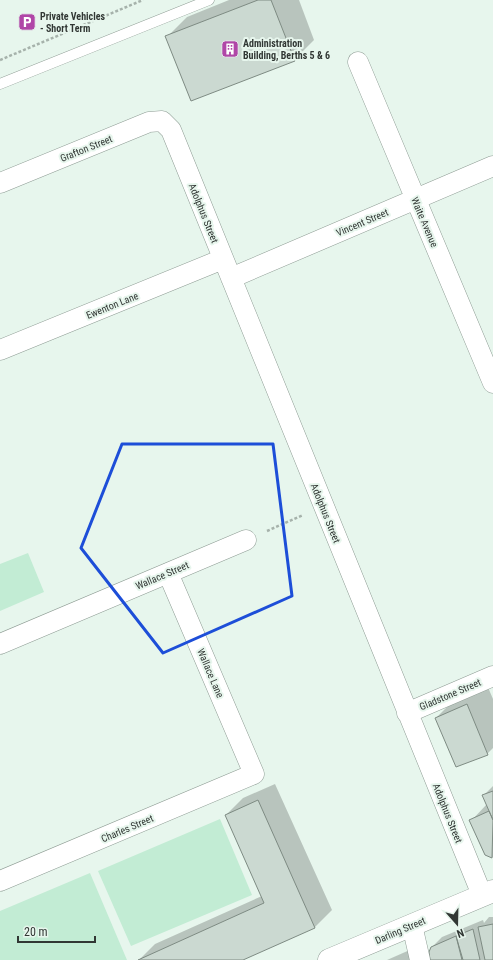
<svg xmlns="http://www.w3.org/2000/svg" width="493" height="960" font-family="'Roboto Condensed',sans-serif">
	<rect width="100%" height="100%" fill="#e7f6ed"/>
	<!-- green -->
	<path fill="#c2ecd4" d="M28 553 44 592 0 611V564Z
		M220 819 252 895 131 946 98 871Z
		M90 873 127 960H0V911Z"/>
	<!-- shadow -->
	<path fill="#0003" d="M229 0H299L314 40 294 60 167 37 187 17Z
		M487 685 493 699V748L487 754 436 718 456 698Z
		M275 784 332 910 315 927 240 960H139L155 944 262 896 226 815 243 798Z
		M493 786V857H492L486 854 471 821 487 804 483 796Z
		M489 917H493V960H431L432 947 442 937 483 920 484 923Z
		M412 949 419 960H387Z"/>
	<!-- building -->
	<path fill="#cbd9d1" stroke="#7e8b83" d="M258 0H271L295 61 191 101 165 36Z
		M467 704 488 755 456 767 435 718Z
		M493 791V820L482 795Z
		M258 800 315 928 243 960H138L264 903 225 815Z
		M489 811 493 820 492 858 485 855 469 820Z
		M493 924V960H485L478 927Z
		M473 929 480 960H463L456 936Z
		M456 936 462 960H430L429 952 431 947Z"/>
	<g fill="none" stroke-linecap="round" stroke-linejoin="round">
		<defs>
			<path id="service" d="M0 84 209 0"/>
			<path id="minor" d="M358 62 493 383
				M0 183 149 122 162 121 171 130 482 895
				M231 278 493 166
				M0 350 223 259
				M0 644 246 540
				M407 713 493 676
				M0 881 254 774 168 573
				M412 925 420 960"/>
			<path id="tertiary" d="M329 960 493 891"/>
		</defs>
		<!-- service casing -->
		<use href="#service" stroke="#8e9c94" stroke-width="11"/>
		<!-- minor casing -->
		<use href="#minor" stroke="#8e9c94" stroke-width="21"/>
		<!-- tertiary casing -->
		<use href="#tertiary" stroke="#8e9c94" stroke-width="23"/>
		<!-- path -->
		<path stroke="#a6b2ab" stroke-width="2.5" stroke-dasharray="3 2" stroke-linecap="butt" d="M0 60 143 0
			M267 531 303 515"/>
		<!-- service -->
		<use href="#service" stroke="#fff" stroke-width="10"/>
		<!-- minor -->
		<use href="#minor" stroke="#fff" stroke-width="20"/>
		<!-- tertiary -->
		<use href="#tertiary" stroke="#fff" stroke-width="22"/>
	</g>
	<!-- marked area -->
	<path fill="none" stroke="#1d4ed8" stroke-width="3" stroke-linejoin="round" d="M122 444H273L292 596 163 653 81 548Z"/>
	<!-- icons -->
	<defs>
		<symbol id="parking-square" viewBox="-11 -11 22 22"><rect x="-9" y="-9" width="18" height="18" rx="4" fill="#b046a7" stroke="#e7f6ed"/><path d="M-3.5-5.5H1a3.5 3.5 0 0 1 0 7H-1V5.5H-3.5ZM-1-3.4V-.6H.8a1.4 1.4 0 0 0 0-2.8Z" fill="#fff"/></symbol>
		<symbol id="building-square" viewBox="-11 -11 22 22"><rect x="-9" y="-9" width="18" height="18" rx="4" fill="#b046a7" stroke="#e7f6ed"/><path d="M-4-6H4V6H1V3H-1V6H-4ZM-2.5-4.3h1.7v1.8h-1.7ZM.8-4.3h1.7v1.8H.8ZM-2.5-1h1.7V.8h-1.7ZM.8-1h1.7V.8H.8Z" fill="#fff"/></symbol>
	</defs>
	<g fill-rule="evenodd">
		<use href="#parking-square" x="17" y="12" width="20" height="20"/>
		<use href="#building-square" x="220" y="39" width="20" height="20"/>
	</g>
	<g text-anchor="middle" stroke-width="4" stroke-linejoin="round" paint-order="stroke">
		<!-- poi labels -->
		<g font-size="10" font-weight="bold" fill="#313734" stroke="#e7f6ed" text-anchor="start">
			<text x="40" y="20">Private Vehicles<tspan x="40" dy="12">- Short Term</tspan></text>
			<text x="243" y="47">Administration<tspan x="243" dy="12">Building, Berths 5 &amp; 6</tspan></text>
		</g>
		<!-- street labels -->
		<g font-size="10" fill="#313734" stroke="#e7f6ed">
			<text transform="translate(86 148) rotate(-22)" y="4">Grafton Street</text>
			<text transform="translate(204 213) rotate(68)" y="4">Adolphus Street</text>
			<text transform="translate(362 222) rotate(-23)" y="4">Vincent Street</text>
			<text transform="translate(425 222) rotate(67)" y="4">Waite Avenue</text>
			<text transform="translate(112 305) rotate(-22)" y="4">Ewenton Lane</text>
			<text transform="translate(326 513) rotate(68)" y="4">Adolphus Street</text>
			<text transform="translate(162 575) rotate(-23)" y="4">Wallace Street</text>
			<text transform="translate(211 673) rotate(67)" y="4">Wallace Lane</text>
			<text transform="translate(450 694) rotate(-23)" y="4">Gladstone Street</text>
			<text transform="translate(448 813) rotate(68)" y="4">Adolphus Street</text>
			<text transform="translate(127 828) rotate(-23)" y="4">Charles Street</text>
			<text transform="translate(400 930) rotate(-23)" y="4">Darling Street</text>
		</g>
	</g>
	<!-- north arrow -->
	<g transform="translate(457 924) rotate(160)" stroke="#e7f6ed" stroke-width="3" paint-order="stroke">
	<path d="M0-3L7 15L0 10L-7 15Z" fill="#313734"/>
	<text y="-6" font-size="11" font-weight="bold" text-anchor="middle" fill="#313734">N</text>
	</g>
	<!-- scale -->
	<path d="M18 936v6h77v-6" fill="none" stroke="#313734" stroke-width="2"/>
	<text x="24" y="936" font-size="12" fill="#313734" stroke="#e7f6ed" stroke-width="3" paint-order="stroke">20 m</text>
</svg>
